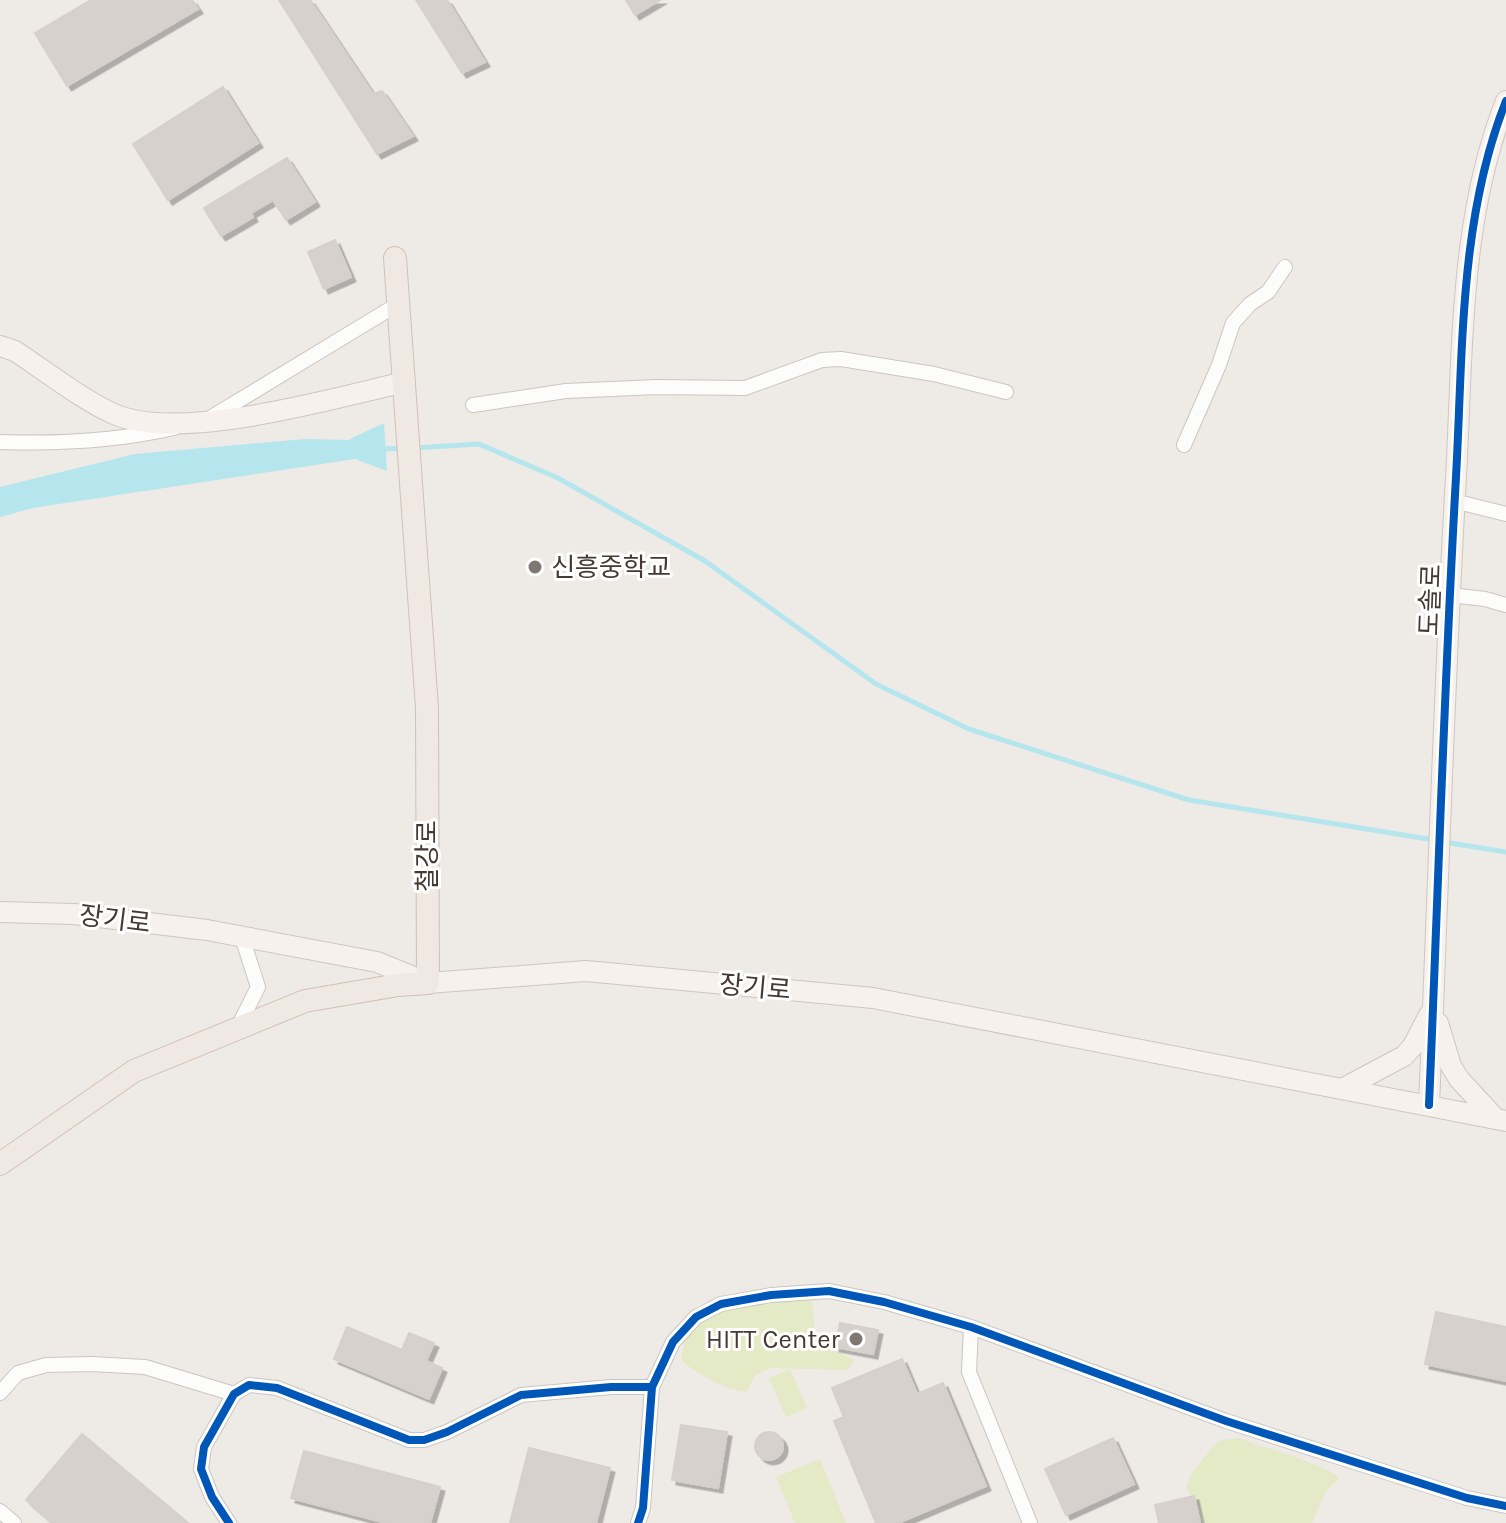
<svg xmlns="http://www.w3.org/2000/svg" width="1506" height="1523" font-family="Karla,'Noto Sans KR',sans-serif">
	<defs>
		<filter id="shadow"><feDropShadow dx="4.5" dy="4.5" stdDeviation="0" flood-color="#0004"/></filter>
	</defs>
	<rect width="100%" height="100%" fill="#eeeae6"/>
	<!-- green -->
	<path fill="#e4e9c6" d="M801 1296 812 1300 816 1341 854 1360 848 1370 770 1368 754 1376 747 1392C721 1388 701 1377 681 1360 683 1352 683 1343 686 1336 703 1302 768 1301 801 1296Z
		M790 1369 807 1408 786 1417 769 1378Z
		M1238 1438C1271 1451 1309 1458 1339 1477L1325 1493 1312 1523H1204L1199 1506 1186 1488 1192 1473 1218 1441Z
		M820 1459 846 1523H795L776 1477Z"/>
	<!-- water -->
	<path fill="#b5e6ee" d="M384 423 387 471 355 459 33 508 0 517V487L12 484 135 454 305 439 348 440Z"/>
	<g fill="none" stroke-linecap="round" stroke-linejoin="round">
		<!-- stream -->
		<path stroke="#b5e6ee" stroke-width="5" d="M414 448 479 444 558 478 705 561 876 684 969 729 1189 800 1434 840
			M382 449 404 448
			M1444 842 1506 852"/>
	</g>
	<!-- building -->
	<path fill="#d6d1cd" stroke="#d6d0cc" stroke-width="2" filter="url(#shadow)" d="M91 0H192L198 9 67 86 35 33Z
		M279 0H310L373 94 382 91 413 136 377 154Z
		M416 0H447L485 62 462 73Z
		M626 0H660L635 15Z
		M223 87 258 143 168 200 133 144Z
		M287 158 315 202 286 220 273 200 251 213 253 217 221 236 204 208Z
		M335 240 351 277 324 289 308 252Z
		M1436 1312 1506 1327V1381L1425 1364Z
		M840 1323 878 1330 873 1354 835 1347Z
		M347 1327 402 1350 409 1333 434 1343 426 1361 442 1368 429 1399 334 1359Z
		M902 1359 917 1394 943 1383 986 1486 898 1523H876L834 1421 844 1417 832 1388Z
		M681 1425 727 1432 718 1488 672 1480Z
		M755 1446a14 14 0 1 1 28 0a14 14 0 1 1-28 0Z
		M82 1434 188 1523H53L26 1500Z
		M1113 1438 1134 1484 1066 1515 1045 1469Z
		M529 1448 610 1468 596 1523H510Z
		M304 1451 440 1487 430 1523H386L291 1498Z
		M1194 1496 1200 1523H1159L1155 1505Z"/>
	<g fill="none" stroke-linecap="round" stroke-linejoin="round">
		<defs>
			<path id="street" d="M473 405 566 391 657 387 745 388 822 360 841 359 934 374 1006 392
				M210 418 398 304
				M0 442C58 444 117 441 174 428
				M1184 445 1219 365 1233 323 1250 304 1268 292 1285 267
				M1454 501 1506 514
				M1450 595 1485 599 1506 605
				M237 1029 258 987 242 937
				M971 1327 969 1372 1030 1523
				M0 1393 18 1373 46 1365 92 1364 145 1367 234 1394
				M0 1511 14 1523
				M229 1523 212 1497 201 1469 204 1447 234 1394 249 1385 277 1388 409 1440H424L447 1432 521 1395 611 1387H652
				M638 1523 643 1508 652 1387 673 1342 696 1317 721 1304 771 1295 829 1291 884 1302 971 1327 1226 1421 1467 1498 1506 1506"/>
			<path id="secondary" d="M0 346 15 351C44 370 84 401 114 414 180 443 334 398 405 382
				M0 912 74 914 207 930 377 962 428 983 586 971 873 998 1506 1121
				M1438 1023 1451 1066 1459 1079 1496 1119
				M1342 1089 1404 1056 1413 1046 1429 1015
				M1429 1105C1438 896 1444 686 1456 477 1463 352 1459 219 1506 101"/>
			<path id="primary" d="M0 1164 134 1071 305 1001 398 985 428 983 427 708 395 258"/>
		</defs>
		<!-- street casing -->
		<use href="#street" stroke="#cbc6c2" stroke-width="16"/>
		<!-- secondary casing -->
		<use href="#secondary" stroke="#cfc6be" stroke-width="22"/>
		<!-- primary casing -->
		<use href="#primary" stroke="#d1c0b3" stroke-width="24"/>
		<!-- street -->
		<use href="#street" stroke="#fcfcfb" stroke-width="14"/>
		<!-- secondary -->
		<use href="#secondary" stroke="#f6f1ed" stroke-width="20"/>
		<!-- primary -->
		<use href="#primary" stroke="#f0e8e2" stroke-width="22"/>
		<defs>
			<path id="cycleway" d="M1429 1105C1438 896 1444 686 1456 477 1463 352 1459 219 1506 101
				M229 1523 212 1497 201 1469 204 1447 234 1394 249 1385 277 1388 409 1440H424L447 1432 521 1395 611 1387H652
				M638 1523 643 1508 652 1387 673 1342 696 1317 721 1304 771 1295 829 1291 884 1302 971 1327 1226 1421 1467 1498 1506 1506"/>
		</defs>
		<!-- cycleway casing -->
		<use href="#cycleway" stroke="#fff" stroke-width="13"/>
		<!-- cycleway -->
		<use href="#cycleway" stroke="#0057b8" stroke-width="8"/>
	</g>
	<!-- markers -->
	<g fill="#807772" stroke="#fff" stroke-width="3">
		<circle cx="535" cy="567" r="8"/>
		<circle cx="856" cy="1339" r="8"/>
	</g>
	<g text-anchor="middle" stroke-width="6" stroke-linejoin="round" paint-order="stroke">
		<!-- poi labels -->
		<g font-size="26" fill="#443933" stroke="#fff" text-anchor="start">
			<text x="551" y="576">신흥중학교</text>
			<text x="840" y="1348" text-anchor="end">HITT Center</text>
		</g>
		<!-- street labels -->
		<g font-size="26" fill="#443933" stroke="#fff">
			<text transform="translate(1430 600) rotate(-88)" y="9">도솔로</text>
			<text transform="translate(427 856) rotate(-90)" y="9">철강로</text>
			<text transform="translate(115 919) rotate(7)" y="9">장기로</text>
			<text transform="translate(755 987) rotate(5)" y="9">장기로</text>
		</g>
	</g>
</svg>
